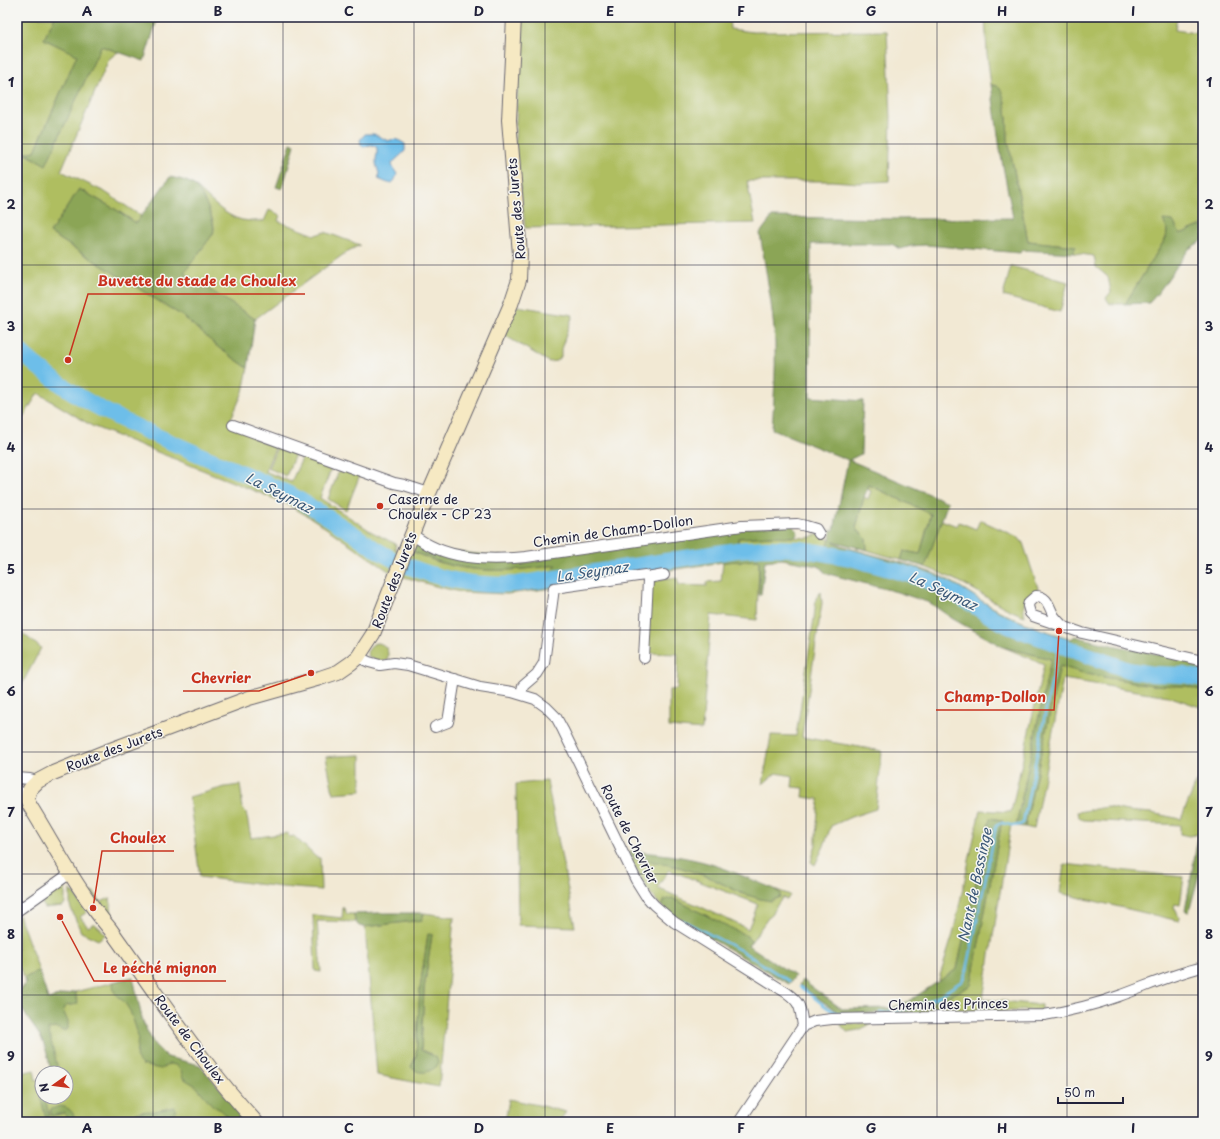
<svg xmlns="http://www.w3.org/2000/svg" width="1220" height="1139" font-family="'Playpen Sans',sans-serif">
	<rect width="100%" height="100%" fill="#f6f6f2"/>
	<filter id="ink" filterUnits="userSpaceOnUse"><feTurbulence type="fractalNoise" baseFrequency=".025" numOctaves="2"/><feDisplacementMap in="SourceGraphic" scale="8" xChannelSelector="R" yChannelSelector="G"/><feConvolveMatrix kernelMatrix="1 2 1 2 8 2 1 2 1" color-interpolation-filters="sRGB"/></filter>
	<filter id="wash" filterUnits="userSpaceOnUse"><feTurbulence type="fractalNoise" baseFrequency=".012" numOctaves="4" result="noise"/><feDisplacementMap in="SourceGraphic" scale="16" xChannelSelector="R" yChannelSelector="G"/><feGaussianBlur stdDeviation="0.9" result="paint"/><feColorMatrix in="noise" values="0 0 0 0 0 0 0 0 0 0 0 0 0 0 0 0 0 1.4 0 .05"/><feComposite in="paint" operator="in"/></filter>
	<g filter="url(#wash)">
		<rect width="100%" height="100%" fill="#f2e9d4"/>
		<!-- green -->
		<path fill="#afbe61" stroke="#68704e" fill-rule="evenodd" d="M17 17H55L44 39 77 55 35 151 25 154 46 164 101 46 118 52 109 59 61 171 105 192 141 216 136 223 115 209 79 189 50 233 184 317 219 348 248 368 243 392 230 421 279 439 265 471 291 482 304 454 333 464 320 498 372 532 396 544 395 549 399 551 390 572 313 519 285 503 92 426 38 393 23 418 17 422C17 408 28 393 17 382Z
			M521 17H688L689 20 712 18 729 17 730 29 753 32 887 31 891 117 889 181 859 183 832 181H747L755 223 525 228 515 140Z
			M985 17H1177L1175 30 1203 34V225L1180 234 1167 230 1166 238 1125 304H1110L1106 298 1111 292 1108 277 1096 267 1094 256 1073 253 1075 246 1028 241 1008 140 1007 118 1005 102 995 85H991L987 54Z
			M195 186C209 198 224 216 242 220 249 221 257 221 264 221L269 210 280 215 278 221 315 235 325 232 360 245 348 251 255 319 183 273 213 234C218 221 202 198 195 186Z
			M1011 266 1068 282 1060 312 1003 296Z
			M517 306 573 315 561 349V357L556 361 549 362 504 335Z
			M278 445 296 452 286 476 268 468Z
			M340 468 360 475 346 510 328 499Z
			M869 485 931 514 920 554 904 551 901 560 867 550 866 538 856 528 864 497 868 499 871 491 867 489Z
			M941 520 957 526 959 522 976 529 980 520 1018 537 1023 543 1038 588C1036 592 1034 592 1030 594 1023 599 1023 608 1025 616 1003 609 983 594 962 583 950 577 938 572 925 567Z
			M819 534 830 540 824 555 781 550 738 552V538L775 536 807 538Z
			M410 550C459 576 505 572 558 565L531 591 507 594 460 592 435 586 401 576Z
			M759 560 757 620 711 615 702 730 669 727V690L677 689 678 654 647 653 650 590 654 581 666 578H677L679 585 707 586V582L721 581 723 562Z
			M821 592 822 603 802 737 882 751 876 809 851 817 831 826 824 846 815 865 811 862 816 844V836L819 799 803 797 804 788 792 787 793 776 776 773 763 784 771 735 796 736 814 618 816 598Z
			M17 629 41 648 17 694Z
			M376 643C386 643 390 651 387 660L378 661 368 656 367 652 373 644Z
			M1003 647 1051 659 1016 826 1011 824 983 999 1041 1005V1010L1014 1011 917 1013 971 985 1002 820 990 818 957 969 938 982 953 934 980 810 1011 812 1044 664Z
			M1060 666 1087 674 1122 680 1152 685 1187 686 1203 691V708L1168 696 1063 679 1034 829 1025 827Z
			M361 755V791L333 793 326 757 337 756Z
			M1203 766V824L1199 834 1189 836 1180 834V825L1083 820 1078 816 1077 812 1107 807 1127 811 1151 813 1181 819Z
			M547 781 575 927 518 925 516 784Z
			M240 785 242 798 241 802 242 808 246 812 251 838 288 833 289 837 294 836 316 857 320 858 321 890 281 887 200 877 189 797 225 787Z
			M633 858 679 867 709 877 741 893H780L772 888 790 895 787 900 783 897 751 942 746 936 672 898 661 906 647 889 631 860ZM669 870 758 904 748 929 697 905 657 888Z
			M1064 864 1184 877 1180 905 1175 904 1174 907 1179 917V921L1060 893Z
			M61 886H65V903L63 906 44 908 41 900Z
			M70 889 87 912 80 917 88 927 94 923 106 934 98 940 81 932 70 906Z
			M91 892H94L101 902 110 898 113 923 120 929 121 935Z
			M343 907 347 914H354L355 922 317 921 321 972 315 971 313 915 342 918Z
			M424 913 454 917 439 1087 377 1075 365 927 422 920ZM428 934 432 935 424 989 421 1050 432 1054 411 1067 416 1057 420 989Z
			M19 915 37 965 48 999 133 977C139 1004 142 1039 166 1056 170 1059 177 1060 181 1061L249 1122H17V1074L34 1070 36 1080 42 1078V1097H66V1073H51C49 1062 47 1050 42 1040 36 1027 14 1006 20 990 21 988 24 986 26 983L17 962V917Z
			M873 1023 859 1030 847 1032 840 1024Z
			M509 1099 538 1105 566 1112 559 1122H505Z"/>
		<!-- forest -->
		<path fill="#8ba557" stroke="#566449" d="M55 17H158L144 61 101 46 46 165 25 153 35 151 77 55 44 39Z
			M991 85 998 86 1002 92 1005 102 1007 118 1008 140 1028 241 1076 246 1073 253 1022 250 1020 253 926 245 911 246 901 249 891 244H811L810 397 863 401 861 454 849 460 948 502 925 567 901 560 904 551 920 554 931 514 869 485 864 497 856 528 866 538 867 550 833 541C845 548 857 550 870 554 892 560 916 566 937 575 955 582 970 594 987 604 1013 620 1042 630 1071 639L1075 636C1117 648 1161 653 1203 665V691L1187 686 1152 685 1122 680 1087 674 1060 666 1025 827 1016 826 1051 659 1003 647 953 619 930 603 897 592 825 573 823 569 818 566 782 559 765 561 761 595H759V560L723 562 531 591 557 565C501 573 458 575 406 548L412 534 438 550 518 558 524 563 543 560 548 554 594 547 601 552 619 550 624 543 678 535 685 540 704 536 707 531 793 524 798 533 795 537 770 536 738 538V552L781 550 824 555 830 540 831 530H834L848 460 772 429C774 400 776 371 775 343 773 306 765 269 760 233L772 217 897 219 1013 218 1001 156Z
			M291 143 295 145 282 189 276 187Z
			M170 177C179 179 186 180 194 185 202 192 217 223 213 234L184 273 255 319 248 368 219 348 184 317 50 233 79 189 115 209 136 223Z
			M1163 220 1173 221 1180 234 1203 225V240L1189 249 1158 293 1149 303 1125 304 1166 238 1167 230Z
			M990 818 1002 820 971 985 917 1013H839L799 985 802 980 842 1009 891 1008 909 1001 957 969Z
			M1203 824V860L1189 912 1185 911 1198 837Z
			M629 851C653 853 676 855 700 861 725 867 749 879 772 888L780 893V897L771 901 760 899 741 893 709 877 679 867 633 858Z
			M672 898 747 936 751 942 748 945 795 976 789 984 677 919 661 906 664 900Z
			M378 913H424L422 920 365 927C356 927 355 922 354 914Z
			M428 934H432L424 989 421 1050 436 1057 438 1062 437 1066C429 1073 419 1075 411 1067L416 1057 420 989Z
			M39 971 48 999 75 992 78 1004 65 1006 63 1010 68 1022V1029L63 1031 57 1028 48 1029 59 1073H51C49 1062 47 1050 42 1040 36 1027 14 1006 20 991 21 988 24 986 26 983L24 978Z
			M133 977 143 1023 154 1044 167 1057 200 1065 249 1122H233L221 1110 213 1106 196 1086 183 1078 181 1071 176 1065 169 1064 161 1069 142 1065 139 1062 136 1057 138 1037 136 1028 130 1011 125 1003 114 992 113 982Z
			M37 1085 42 1086V1097H45L49 1116 46 1118Z
			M59 1106C70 1107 74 1112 75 1122H67L65 1113 51 1116 50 1110Z
			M175 1107 176 1122H166L165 1115 142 1122H125C138 1110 139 1112 155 1111 161 1110 168 1108 175 1107Z"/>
		<!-- water -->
		<path fill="#6dbee9" stroke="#487092" d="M365 134H374L388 141C395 138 399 140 405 144V151C401 156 395 159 392 164L393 168 397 174C393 188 389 183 378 179 381 172 375 167 376 160 376 155 380 147 373 145 371 144 367 146 364 147L361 145 360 140Z"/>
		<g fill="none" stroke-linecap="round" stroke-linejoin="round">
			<!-- stream -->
			<path stroke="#6dbee9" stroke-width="2.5" d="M682 920 740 950 789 981
				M800 987C811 994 830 1013 841 1014
				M880 1013 900 1010 922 1004 936 998 962 981 967 970 996 826 1000 823C1008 823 1016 829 1023 823L1059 645"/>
			<!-- river -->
			<path stroke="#6dbee9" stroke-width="16" d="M17 348C78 409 163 438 240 472 258 480 277 488 295 497 315 509 335 522 354 534 372 547 387 558 408 566 444 581 478 587 517 584L737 550 765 548 800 549 851 558 917 577 938 585 955 594 995 619 1011 627 1128 670 1153 674 1184 675 1203 679"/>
		</g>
	</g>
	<g filter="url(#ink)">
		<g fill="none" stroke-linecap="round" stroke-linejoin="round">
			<defs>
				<path id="street" d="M233 425 394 483 404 485 429 493
					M412 534C444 560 487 561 526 557L742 526 797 524 806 526 816 529 819 534
					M647 578 664 575
					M1066 628C1061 625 1058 621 1054 616 1049 608 1048 596 1036 596L1029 602 1028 606 1030 613 1033 616 1082 633 1203 661
					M358 657 369 662 380 665 394 663 408 665 480 687 512 692 535 699 546 707 556 717 563 730 636 880 646 896 654 905 674 922 787 993C802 1004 800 1009 803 1026
					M521 694 523 686 537 674 544 663 554 588 645 575 647 576 648 580 644 658
					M435 727 448 722 455 679
					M17 778 30 779 38 781
					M17 789 27 800
					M17 911 69 874
					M739 1122 803 1026 815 1021 832 1019 1044 1015C1070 1011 1094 1005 1119 996 1147 986 1173 974 1203 967"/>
				<path id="secondary" d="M256 1122C201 1063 157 994 110 929 77 890 56 848 30 806L27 800 29 792 30 789 38 781 53 773 105 752 249 698 320 678 338 672 351 663 358 657 373 634 420 514 511 304 519 280 520 254 509 120 514 17"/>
			</defs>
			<!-- street casing -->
			<use href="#street" stroke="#6b6871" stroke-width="12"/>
			<!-- secondary casing -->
			<use href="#secondary" stroke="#6b6871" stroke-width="16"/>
			<!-- street -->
			<use href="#street" stroke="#fff" stroke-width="10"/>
			<!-- secondary -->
			<use href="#secondary" stroke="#f6e9c3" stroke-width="14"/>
		</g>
	</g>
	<!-- grid -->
	<path fill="none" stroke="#22223b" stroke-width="1" stroke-opacity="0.55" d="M153 17V1122M283 17V1122M414 17V1122M545 17V1122M675 17V1122M806 17V1122M937 17V1122M1067 17V1122M17 144H1203M17 265H1203M17 387H1203M17 509H1203M17 630H1203M17 752H1203M17 874H1203M17 995H1203"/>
	<!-- markers -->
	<circle fill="#c8321e" stroke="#f6f6f2" stroke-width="1.5" cx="380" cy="506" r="4"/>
	<g text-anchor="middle" stroke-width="3" stroke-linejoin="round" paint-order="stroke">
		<!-- street labels -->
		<g font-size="13" fill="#22223b" stroke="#f6f6f2">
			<text transform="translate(516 209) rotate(-95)" y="5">Route des Jurets</text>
			<text transform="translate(613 531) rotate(-8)" y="5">Chemin de Champ-Dollon</text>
			<text transform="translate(394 580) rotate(-69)" y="5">Route des Jurets</text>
			<text transform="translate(114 749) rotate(-21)" y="5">Route des Jurets</text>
			<text transform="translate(630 834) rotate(63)" y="5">Route de Chevrier</text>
			<text transform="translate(948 1004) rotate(-1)" y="5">Chemin des Princes</text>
			<text transform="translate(190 1039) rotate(53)" y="5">Route de Choulex</text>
		</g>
		<!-- poi labels -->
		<g font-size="13" fill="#22223b" stroke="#f6f6f2" text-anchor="start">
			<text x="388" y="504">Caserne de<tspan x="388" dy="15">Choulex - CP 23</tspan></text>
		</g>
		<!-- water labels -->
		<g font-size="14" font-style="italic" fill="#3c5978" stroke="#f6f6f2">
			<text transform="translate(279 493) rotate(27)" y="5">La Seymaz</text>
			<text transform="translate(592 572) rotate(-8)" y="5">La Seymaz</text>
			<text transform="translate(943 591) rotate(25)" y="5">La Seymaz</text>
			<text transform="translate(975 885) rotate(-78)" y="5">Nant de Bessinge</text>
		</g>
	</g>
	<!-- callouts -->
	<path fill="none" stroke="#c8321e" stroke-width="1.5" d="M68 360L88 294H305M311 673L259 691H183M1059 631L1054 710H936M93 908L102 851H174M60 917L94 981H226"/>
	<g fill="#c8321e" stroke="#f6f6f2" stroke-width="1.5">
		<circle cx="68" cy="360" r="4"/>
		<circle cx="311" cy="673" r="4"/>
		<circle cx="1059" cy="631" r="4"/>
		<circle cx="93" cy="908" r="4"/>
		<circle cx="60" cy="917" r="4"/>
	</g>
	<g font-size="14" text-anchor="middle" font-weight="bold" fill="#c8321e" stroke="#f6f6f2" stroke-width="3" stroke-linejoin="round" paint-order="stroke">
		<text x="197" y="286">Buvette du stade de Choulex</text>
		<text x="221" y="683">Chevrier</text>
		<text x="995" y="702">Champ-Dollon</text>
		<text x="138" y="843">Choulex</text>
		<text x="160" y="973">Le péché mignon</text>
	</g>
	<!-- margin -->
	<rect width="1220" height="1139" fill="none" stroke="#f6f6f2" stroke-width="44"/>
	<!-- north arrow -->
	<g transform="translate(54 1085) rotate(256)"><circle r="19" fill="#f6f6f2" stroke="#a1a1a9"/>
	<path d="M0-3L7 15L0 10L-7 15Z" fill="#c8321e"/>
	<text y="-6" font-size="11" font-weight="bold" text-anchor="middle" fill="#22223b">N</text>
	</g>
	<!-- scale -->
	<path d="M1058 1097v6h65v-6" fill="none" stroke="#22223b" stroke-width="2"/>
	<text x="1064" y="1097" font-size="12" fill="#22223b" stroke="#f6f6f2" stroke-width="3" paint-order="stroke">50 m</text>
	<rect x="22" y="22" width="1176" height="1095" fill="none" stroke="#22223b" stroke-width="1.5"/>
	<g font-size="13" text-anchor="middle" font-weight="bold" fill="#22223b">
		<text x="87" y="16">A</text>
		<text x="218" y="16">B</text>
		<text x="349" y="16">C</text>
		<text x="479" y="16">D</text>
		<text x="610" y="16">E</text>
		<text x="741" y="16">F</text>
		<text x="871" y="16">G</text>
		<text x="1002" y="16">H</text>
		<text x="1133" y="16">I</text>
		<text x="11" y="87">1</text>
		<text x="1209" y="87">1</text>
		<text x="11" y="209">2</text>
		<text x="1209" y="209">2</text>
		<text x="11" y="331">3</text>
		<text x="1209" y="331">3</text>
		<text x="11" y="452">4</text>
		<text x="1209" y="452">4</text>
		<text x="11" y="574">5</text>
		<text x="1209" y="574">5</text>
		<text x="11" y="696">6</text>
		<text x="1209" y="696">6</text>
		<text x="11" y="817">7</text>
		<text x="1209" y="817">7</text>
		<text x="11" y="939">8</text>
		<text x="1209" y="939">8</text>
		<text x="11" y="1061">9</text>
		<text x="1209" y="1061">9</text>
		<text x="87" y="1133">A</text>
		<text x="218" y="1133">B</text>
		<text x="349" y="1133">C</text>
		<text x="479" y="1133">D</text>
		<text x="610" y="1133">E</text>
		<text x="741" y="1133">F</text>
		<text x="871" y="1133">G</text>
		<text x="1002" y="1133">H</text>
		<text x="1133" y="1133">I</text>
	</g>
</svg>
